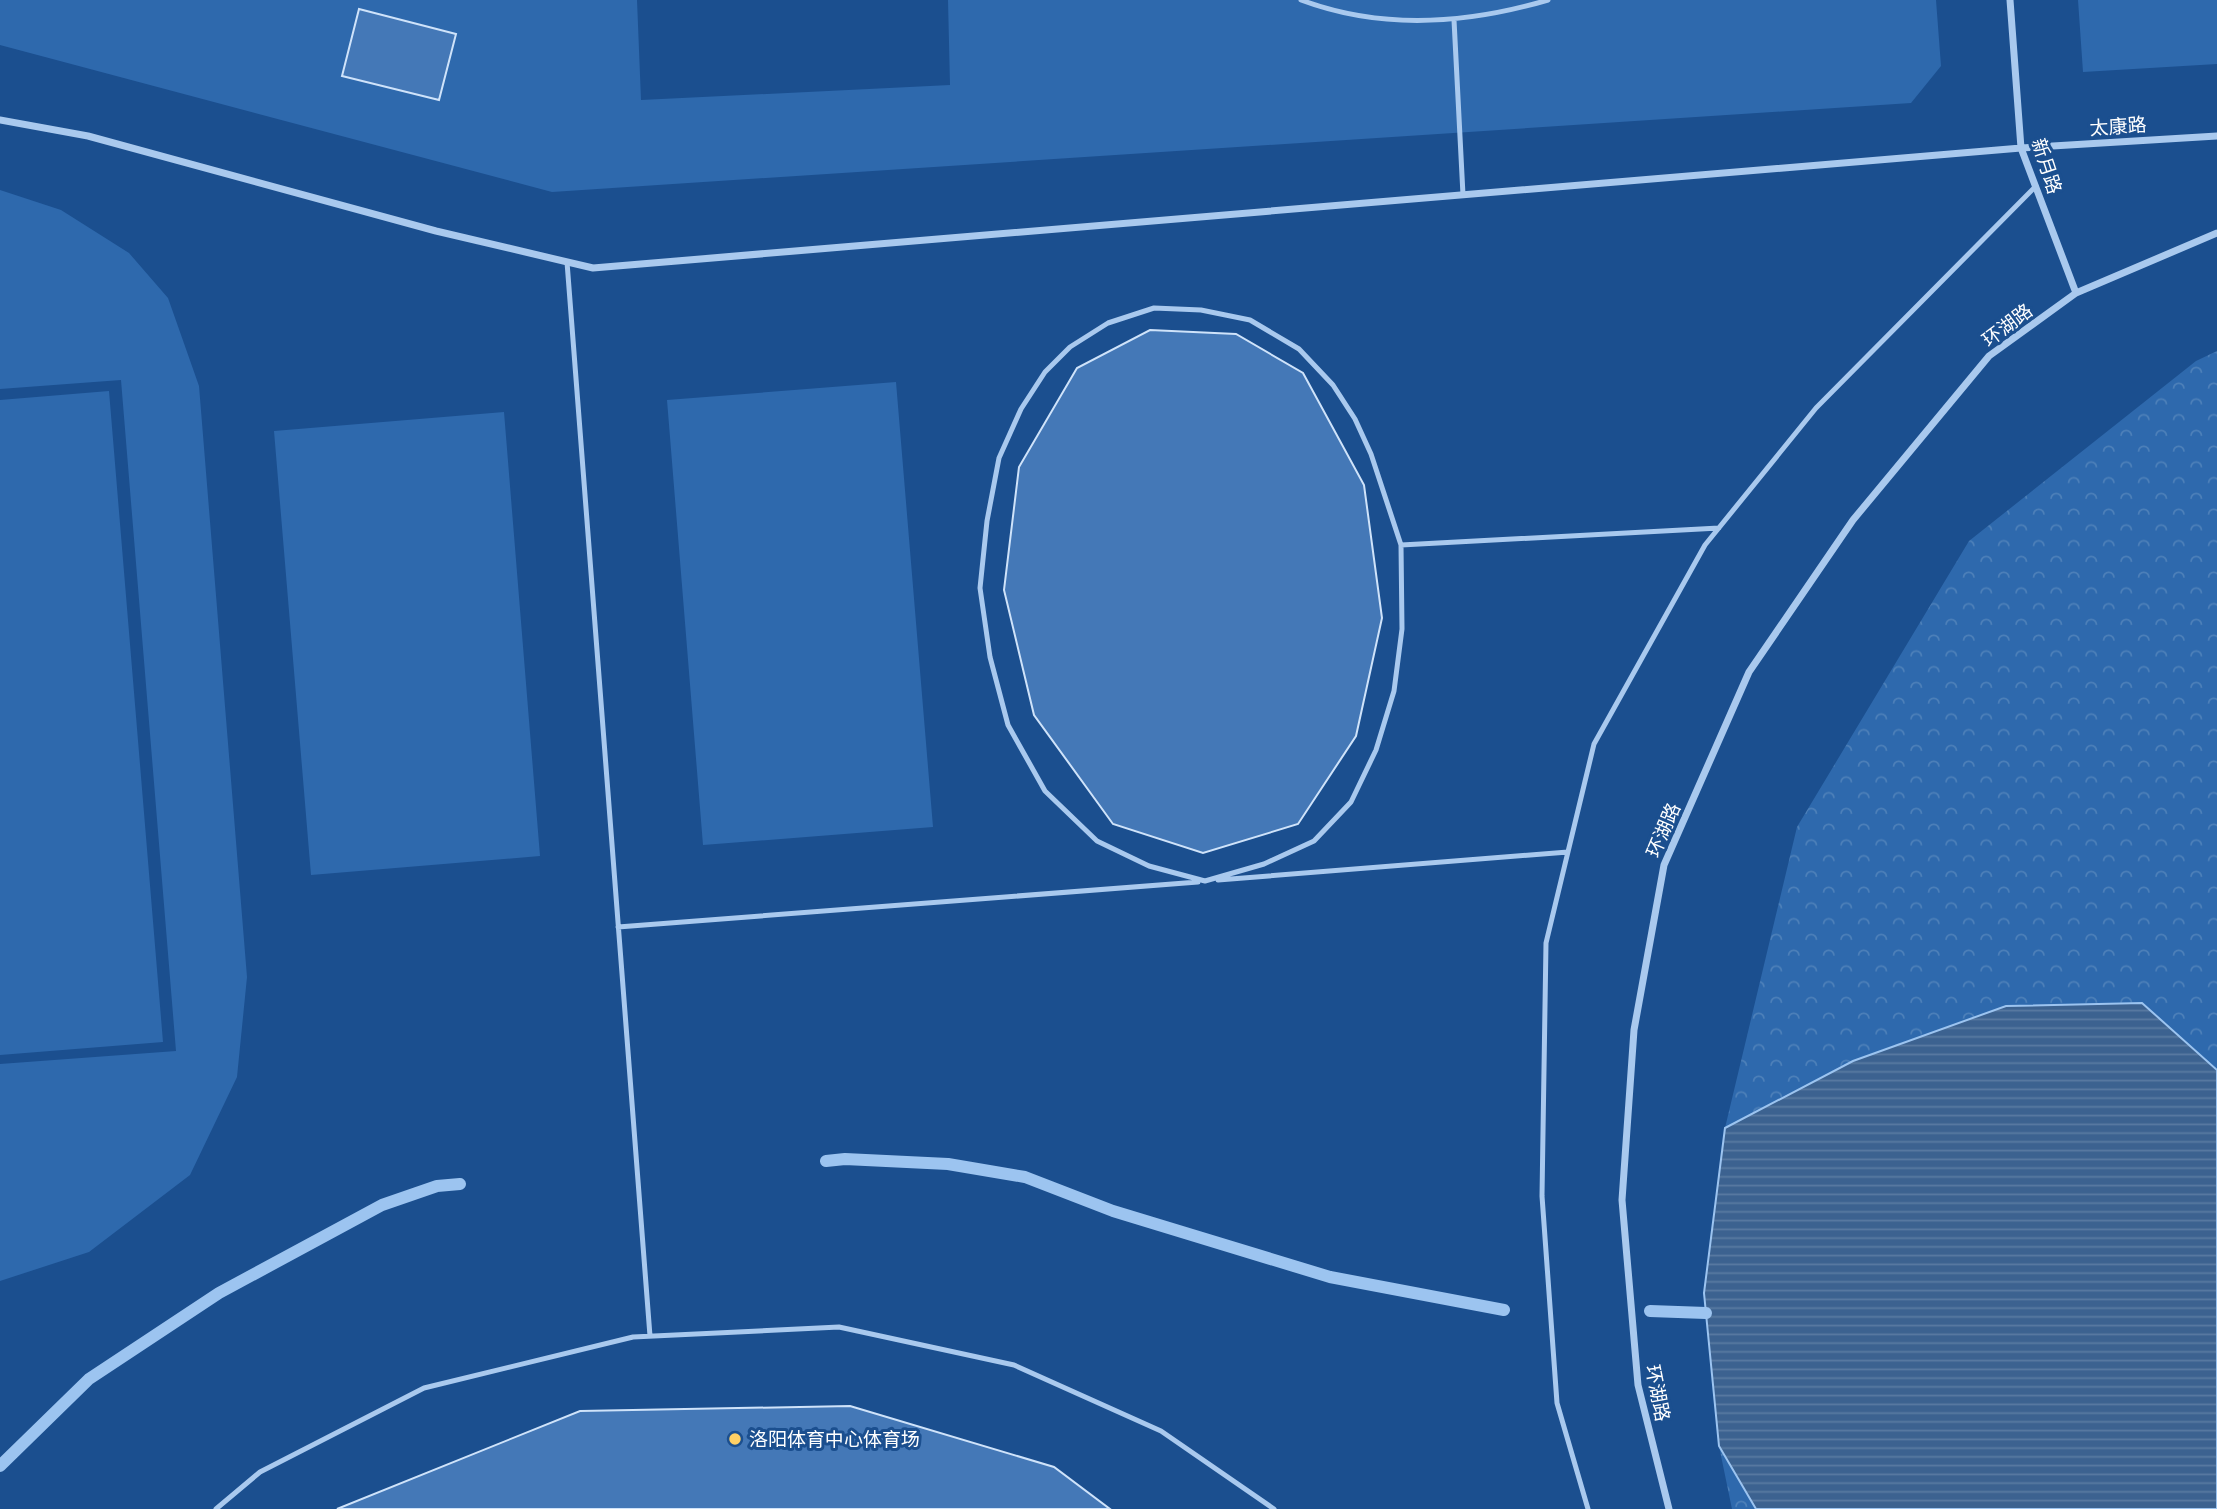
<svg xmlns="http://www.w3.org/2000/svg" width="2217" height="1509" font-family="Manrope,'Noto Sans SC',sans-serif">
	<defs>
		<pattern id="forest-crowns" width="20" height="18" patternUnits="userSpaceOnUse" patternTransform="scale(1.75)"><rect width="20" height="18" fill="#2e69ad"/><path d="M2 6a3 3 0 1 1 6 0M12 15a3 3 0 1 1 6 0" fill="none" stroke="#4d80b9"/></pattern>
		<pattern id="water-rules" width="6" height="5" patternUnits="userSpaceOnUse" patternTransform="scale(1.75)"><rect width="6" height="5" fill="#3c6290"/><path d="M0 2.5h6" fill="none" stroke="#597aa1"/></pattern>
	</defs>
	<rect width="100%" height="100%" fill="#1b4f8f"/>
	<!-- green -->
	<path fill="#2e69ad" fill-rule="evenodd" d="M0 0H637L641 100 950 85 948 0H1936L1941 66 1911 103 552 192 0 45ZM359 9 455 34 439 99 343 76Z
		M2078 0H2217V64L2083 72Z
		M0 190 61 210 129 253 168 298 199 386 247 977 237 1077 190 1175 89 1252 0 1281V1064L176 1051 121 380 0 389Z
		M896 382 933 827 703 845 667 400Z
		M109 391 163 1042 0 1055V400Z
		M504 412 540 856 311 875 274 431Z"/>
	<!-- forest -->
	<path fill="url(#forest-crowns)" d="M2217 351V1070L2142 1003 2006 1006 1854 1061 1725 1128 1797 827 1969 541 2196 361Z
		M1719 1446 1756 1509H1732Z"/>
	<!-- water -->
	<path fill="url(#water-rules)" stroke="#9cc4f0" stroke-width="2" d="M2142 1003 2217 1070V1509H1756L1719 1446 1704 1293 1725 1128 1853 1061 2006 1006Z"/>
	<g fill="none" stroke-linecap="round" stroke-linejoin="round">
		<!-- stream -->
		<path stroke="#9cc4f0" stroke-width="12" d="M826 1161 845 1159 948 1164 1025 1177 1113 1211 1330 1277 1504 1310
			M1650 1311 1706 1313
			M0 1466 89 1379 219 1293 382 1205 437 1186 460 1184"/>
	</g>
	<!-- building -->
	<path fill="#4478b7" stroke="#cfe3fa" stroke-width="2" d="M359 9 456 34 439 100 342 76Z
		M1150 330 1236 334 1303 373 1364 485 1382 618 1356 736 1298 824 1203 853 1113 824 1034 715 1004 590 1019 467 1077 368Z
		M850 1406 1054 1467 1110 1509H337L580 1411Z"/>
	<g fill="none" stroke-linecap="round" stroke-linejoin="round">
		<!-- lane -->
		<path stroke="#a9c9ee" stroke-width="5" d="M1301 0C1381 30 1467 24 1548 0
			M1454 20 1463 195
			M567 262 650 1336
			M1401 545 1402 629 1394 691 1376 750 1351 802 1314 841 1264 864 1205 881 1149 866 1097 841 1045 791 1008 725 990 657 980 588 987 521 999 458 1021 409 1045 372 1070 347 1108 323 1154 308 1201 310 1250 320 1299 349 1333 385 1355 419 1371 454 1401 545 1719 528
			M1218 880 1568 852
			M618 927 1198 882
			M216 1509 260 1472 424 1388 633 1337 839 1327 1014 1365 1161 1431 1274 1509
			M1588 1509 1557 1403 1542 1196 1546 943 1594 744 1705 545 1816 408 2036 186"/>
		<!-- street -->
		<path stroke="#a9c9ee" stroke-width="7" d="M2010 0 2021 148 2076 293
			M0 120 88 136 436 231 593 268 2021 148 2217 136
			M1669 1509 1638 1385 1622 1200 1634 1030 1664 865 1749 672 1853 520 1989 356 2076 293 2217 233"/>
	</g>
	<!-- markers -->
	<circle fill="#ffd166" stroke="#1b4f8f" stroke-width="2.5" cx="735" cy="1439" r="7"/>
	<g text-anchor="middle" stroke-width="6" stroke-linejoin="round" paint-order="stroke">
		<!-- street labels -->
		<g font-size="19" fill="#fff" stroke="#1b4f8f">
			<text transform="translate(2118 126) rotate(-4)" y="7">太康路</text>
			<text transform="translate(2047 166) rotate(72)" y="7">新月路</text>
			<text transform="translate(2007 325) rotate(-37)" y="7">环湖路</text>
			<text transform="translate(1663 830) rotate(-67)" y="7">环湖路</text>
			<text transform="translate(1658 1393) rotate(79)" y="7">环湖路</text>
		</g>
		<!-- poi labels -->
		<g font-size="19" fill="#fff" stroke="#1b4f8f" text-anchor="start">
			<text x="749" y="1446">洛阳体育中心体育场</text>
		</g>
	</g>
</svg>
